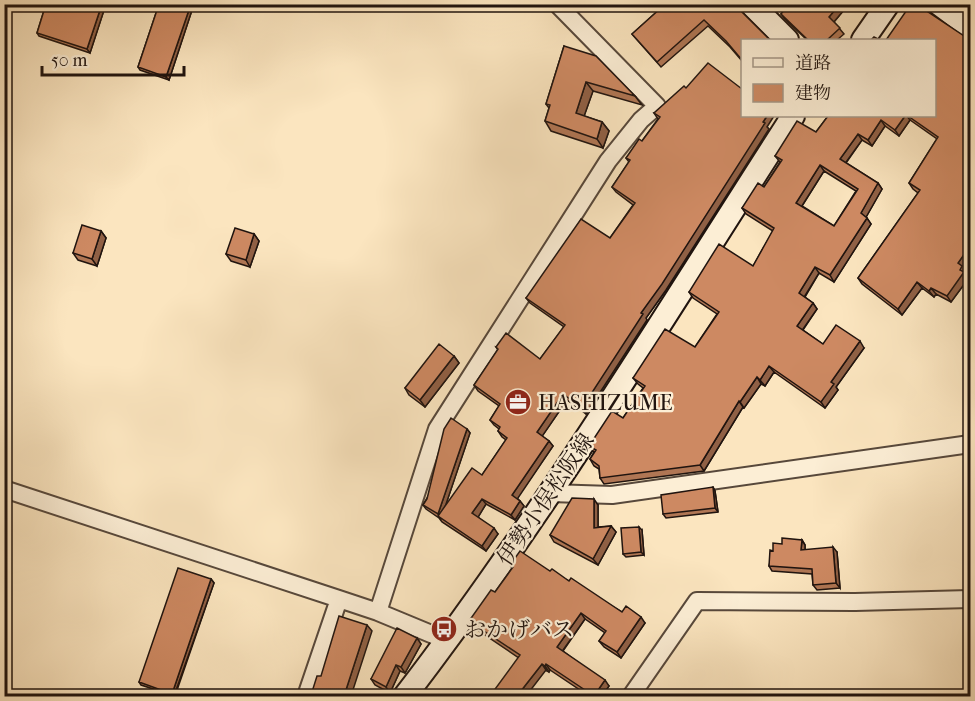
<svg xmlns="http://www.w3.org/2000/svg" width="975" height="701" font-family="'IM FELL French Canon','Noto Serif JP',serif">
	<rect width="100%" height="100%" fill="#fbe5bf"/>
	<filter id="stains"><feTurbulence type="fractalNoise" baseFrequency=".00333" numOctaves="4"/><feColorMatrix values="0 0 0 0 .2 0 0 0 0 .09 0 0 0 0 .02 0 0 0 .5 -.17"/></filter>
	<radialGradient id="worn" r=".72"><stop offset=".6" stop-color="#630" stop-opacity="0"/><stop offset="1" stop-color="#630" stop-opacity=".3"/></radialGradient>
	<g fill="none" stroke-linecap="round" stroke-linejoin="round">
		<defs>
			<path id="street" d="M4 489 339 599 378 612 448 641
				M550 493 612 495 970 444
				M378 612 437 429 608 161 641 120 657 106 557 4
				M306 696 339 599
				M631 696 697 601 855 602 970 599"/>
			<path id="secondary" d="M751 4 787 40
				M939 4 970 27
				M863 40 888 4
				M405 696C547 511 667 311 793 116"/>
		</defs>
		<!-- street casing -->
		<use href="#street" stroke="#57483b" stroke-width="20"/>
		<!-- secondary casing -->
		<use href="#secondary" stroke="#20140f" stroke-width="26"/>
		<!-- street -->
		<use href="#street" stroke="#fceed5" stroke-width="16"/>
		<!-- secondary -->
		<use href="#secondary" stroke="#fceed5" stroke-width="22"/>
	</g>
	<!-- wall -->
	<path fill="#b07654" stroke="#20140f" stroke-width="1.5" fill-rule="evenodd" d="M46 4H106L90 53 39 36 37 33Z
		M159 4H194L169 80 140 70 138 67Z
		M660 4H738L742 40V61L730 47 708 26 661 67 632 34 662 7Z
		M789 4H849L834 22 844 34 837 40H807L785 19 781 14Z
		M916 4 964 268 967 272 965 274 968 279 951 302 936 294 934 297 922 288 902 315 862 284 858 278 918 193 913 189 909 183 937 139 910 120 899 136 885 126 872 146 862 140 846 163 878 183 882 189 866 217 871 224 834 282 819 273 805 297 813 303 817 309 803 330 823 344 864 348 836 387 838 390 825 408 774 372 765 386 761 384 744 408 743 407 704 471 604 484 600 478 599 469 594 466 590 459 594 452 589 446 623 418 643 388 638 384 633 378 695 347 717 314 693 298 689 292 753 266 773 231 746 214 742 208 764 187 780 162 775 156 816 132 828 116H934ZM824 171 856 191 834 226 802 206Z
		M564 46 635 96 642 105 593 91 584 116 602 122 609 131 603 148 551 131 545 121 549 108 546 104Z
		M654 113 767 127 769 129 666 290 646 318 647 320 586 414 567 400 542 436 549 441 553 446 517 498 520 501 524 506 515 520 486 504 478 517 498 534 486 551 442 522 439 518 426 509 423 505 467 429 470 433 445 507 482 475 506 440 502 437 498 431 499 429 494 425 490 420 499 406 478 391 474 385 498 350 496 347 540 359 564 327 530 303 526 298 610 238 633 205 616 192 612 187 629 162 626 158 642 141 658 119Z
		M101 231 106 238 97 266 78 260 73 253Z
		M254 234 259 241 250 267 231 261 226 254Z
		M454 356 459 363 425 407 409 395 405 388Z
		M713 487 715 491 718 512 666 518 663 514Z
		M598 505V527L611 526 616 532 598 565 554 542 550 535Z
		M642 530 644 555 626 557 623 554Z
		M802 540 805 545V550L837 552 840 588 817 590 813 585 812 574 772 571 769 566 773 551 782 544Z
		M510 565 550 571 569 581 622 612 645 623 621 658 604 647 599 641 605 633 585 619 563 651 609 686 602 696H589L550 670 549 672 519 658 473 627 469 621 495 592 512 568Z
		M211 579 214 583 175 696 141 685 139 682Z
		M417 638 421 644 405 673 400 671 390 693 375 685 371 679Z"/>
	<!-- shaded-wall -->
	<path fill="#906045" stroke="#20140f" stroke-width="1.5" d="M102 4H106L90 53 87 49Z
		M191 4H194L169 80 166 77Z
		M840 4H849L833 23 829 17Z
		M586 82 593 91 582 122 576 113Z
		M767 116H774L767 127 769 129 666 290 646 318 647 320 586 414 582 408 641 313Z
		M905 116H907L910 120 899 136 895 130Z
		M881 120 885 126 872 146 868 140Z
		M602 122 609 131 603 148 597 139Z
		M858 134 862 140 844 165 840 159Z
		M820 165 824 171 800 209 796 203Z
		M878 183 882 189 865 219 861 213Z
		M867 218 871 224 834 282 830 275Z
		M101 231 106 238 97 266 92 259Z
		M254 234 259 241 250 267 246 260Z
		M970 246V258L964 268 967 272 965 274 968 279 951 302 947 296 958 263Z
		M815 267 819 273 803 299 799 293Z
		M917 282 922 288 902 315 898 309Z
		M931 288 936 294 934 297 929 291Z
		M813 303 817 309 801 332 797 326Z
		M860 341 864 348 836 387 838 390 825 408 821 402 831 382Z
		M454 356 459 363 425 407 420 400Z
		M769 366 774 372 765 386 760 380Z
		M757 377 761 384 744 408 740 402Z
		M563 394 567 400 541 438 537 432Z
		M739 401 743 407 704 471 700 465Z
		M467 429 470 433 441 519 438 514Z
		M549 441 553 446 516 501 512 495Z
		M713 487 715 491 718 512 715 508Z
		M482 499 486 504 477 519 472 513Z
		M594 499 598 505V534L594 528Z
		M520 501 524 506 515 520 511 515Z
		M611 526 616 532 598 565 593 559Z
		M639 527 642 530 644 555 641 552Z
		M494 528 498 534 486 551 482 546Z
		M802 540 805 545V555L801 550Z
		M833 547 837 552 840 588 836 583Z
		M211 579 214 583 174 696 172 694Z
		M581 613 585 619 561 653 557 647Z
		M641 617 645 623 621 658 617 652Z
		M367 625 372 631 351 696H344Z
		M417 638 421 644 405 673 401 667Z
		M542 664 546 670 526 696H517Z
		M546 664 550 670 549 672 545 666Z
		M396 665 400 671 390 693 386 687Z
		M605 680 609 686 602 696H594Z"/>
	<!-- building -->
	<path fill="#cd8962" stroke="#20140f" stroke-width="1.5" fill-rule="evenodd" d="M46 4H102L87 49 37 33Z
		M159 4H191L166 77 138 67Z
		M662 4H736L737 7 770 40H742V60L726 41 704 20 657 62 632 34 663 6Z
		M789 4H840L829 17 840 28 827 40H808L781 14Z
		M911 4H916L970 40V246L958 263 962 266 960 270 964 272 947 296 931 288 929 291 917 282 898 309 858 278 920 190 909 183 938 137 908 116H934V40H886Z
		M874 37 880 40H871Z
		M564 46 596 56 635 96 586 82 576 113 602 122 597 139 545 121 550 105 546 104Z
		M708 63 742 89V116H767L763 122 765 123 662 284 641 313 643 314 582 408 563 394 537 432 549 441 512 495 520 501 511 515 482 499 472 513 494 528 482 546 438 516 472 468 482 475 507 438 498 431 500 427 490 420 500 404 474 385 498 349 496 347 506 333 540 359 565 325 526 298 581 219 610 238 635 203 612 187 630 160 626 158 639 139 642 141 660 117 654 113 684 86 686 88Z
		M828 116H905L895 130 881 120 868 140 858 134 840 159 878 183 861 213 867 218 830 275 815 267 799 293 813 303 797 326 823 344 836 325 860 341 831 382 834 384 821 402 769 366 760 380 757 377 740 402 739 401 700 465 600 478 599 466 590 459 596 450 589 446 612 411 623 418 645 386 633 378 665 329 695 347 719 312 689 292 719 244 753 266 774 228 742 208 758 183 764 187 782 160 775 156 797 121 816 132ZM820 165 858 189 834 226 796 203Z
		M82 225 101 231 92 259 73 253Z
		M235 228 254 234 246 260 226 254Z
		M439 344 454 356 420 400 405 388Z
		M451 418 467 429 438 514 423 505 427 499 444 429Z
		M713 487 715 508 663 514 661 495Z
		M572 498 594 499V528L611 526 593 559 550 535Z
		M639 527 641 552 623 554 621 528Z
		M782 538 802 540 801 550 833 547 836 583 813 585 812 569 769 566 770 550 773 551V543L782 544Z
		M520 551 550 571 552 569 569 581 571 578 622 612 626 606 641 617 617 652 599 641 606 631 581 613 557 647 605 680 594 696 546 664 545 666 542 664 517 696H490L520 655 469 621 491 590 495 592 513 567 510 565Z
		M178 568 211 579 172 694 139 682Z
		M339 616 367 625 344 696H313L311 695 317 676H321Z
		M397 628 417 638 401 667 396 665 386 687 371 679Z"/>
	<!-- icons -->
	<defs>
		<symbol id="office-disc" viewBox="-11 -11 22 22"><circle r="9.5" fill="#8f2418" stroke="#fceed5"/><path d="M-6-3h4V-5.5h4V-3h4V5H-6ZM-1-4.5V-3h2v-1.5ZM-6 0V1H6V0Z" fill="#fff"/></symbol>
		<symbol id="bus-disc" viewBox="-11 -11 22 22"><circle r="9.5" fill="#8f2418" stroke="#fceed5"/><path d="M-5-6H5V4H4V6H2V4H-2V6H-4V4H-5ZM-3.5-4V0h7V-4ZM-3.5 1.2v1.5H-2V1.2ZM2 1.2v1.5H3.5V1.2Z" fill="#fff"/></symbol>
	</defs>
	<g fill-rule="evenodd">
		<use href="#office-disc" x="503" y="387" width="30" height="30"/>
		<use href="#bus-disc" x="429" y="614" width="30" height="30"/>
	</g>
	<g text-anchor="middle" stroke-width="4.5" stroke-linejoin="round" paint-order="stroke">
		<!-- poi labels -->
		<g font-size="22" fill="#20140f" stroke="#fceed5" text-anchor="start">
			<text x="538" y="410">HASHIZUME</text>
			<text x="464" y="637">おかげバス</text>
		</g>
		<!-- street labels -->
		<g font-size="22" fill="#20140f" stroke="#fceed5">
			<text transform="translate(545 499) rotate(-56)" y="8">伊勢小俣松阪線</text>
		</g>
	</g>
	<!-- margin -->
	<rect width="975" height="701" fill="none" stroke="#fbe5bf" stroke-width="24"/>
	<rect x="6" y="6" width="963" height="689" fill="none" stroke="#20140f" stroke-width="3"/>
	<rect x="12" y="12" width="951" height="677" fill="none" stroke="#20140f" stroke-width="1.5"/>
	<!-- legend -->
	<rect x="741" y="39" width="195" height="78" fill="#fceed5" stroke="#a49786" stroke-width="1.5"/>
	<rect x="753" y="58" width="30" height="9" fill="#fceed5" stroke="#a49786" stroke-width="1.5"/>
	<text x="795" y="69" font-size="18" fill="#20140f">道路</text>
	<rect x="753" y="84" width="30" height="18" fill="#cd8962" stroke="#a49786" stroke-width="1.5"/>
	<text x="795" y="99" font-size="18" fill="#20140f">建物</text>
	<!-- scale -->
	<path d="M42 66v9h142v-9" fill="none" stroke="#20140f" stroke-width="3"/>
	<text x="51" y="66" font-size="18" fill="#20140f" stroke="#fceed5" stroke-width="4.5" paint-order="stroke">50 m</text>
	<rect width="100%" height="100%" filter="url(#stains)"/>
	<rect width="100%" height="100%" fill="url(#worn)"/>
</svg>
